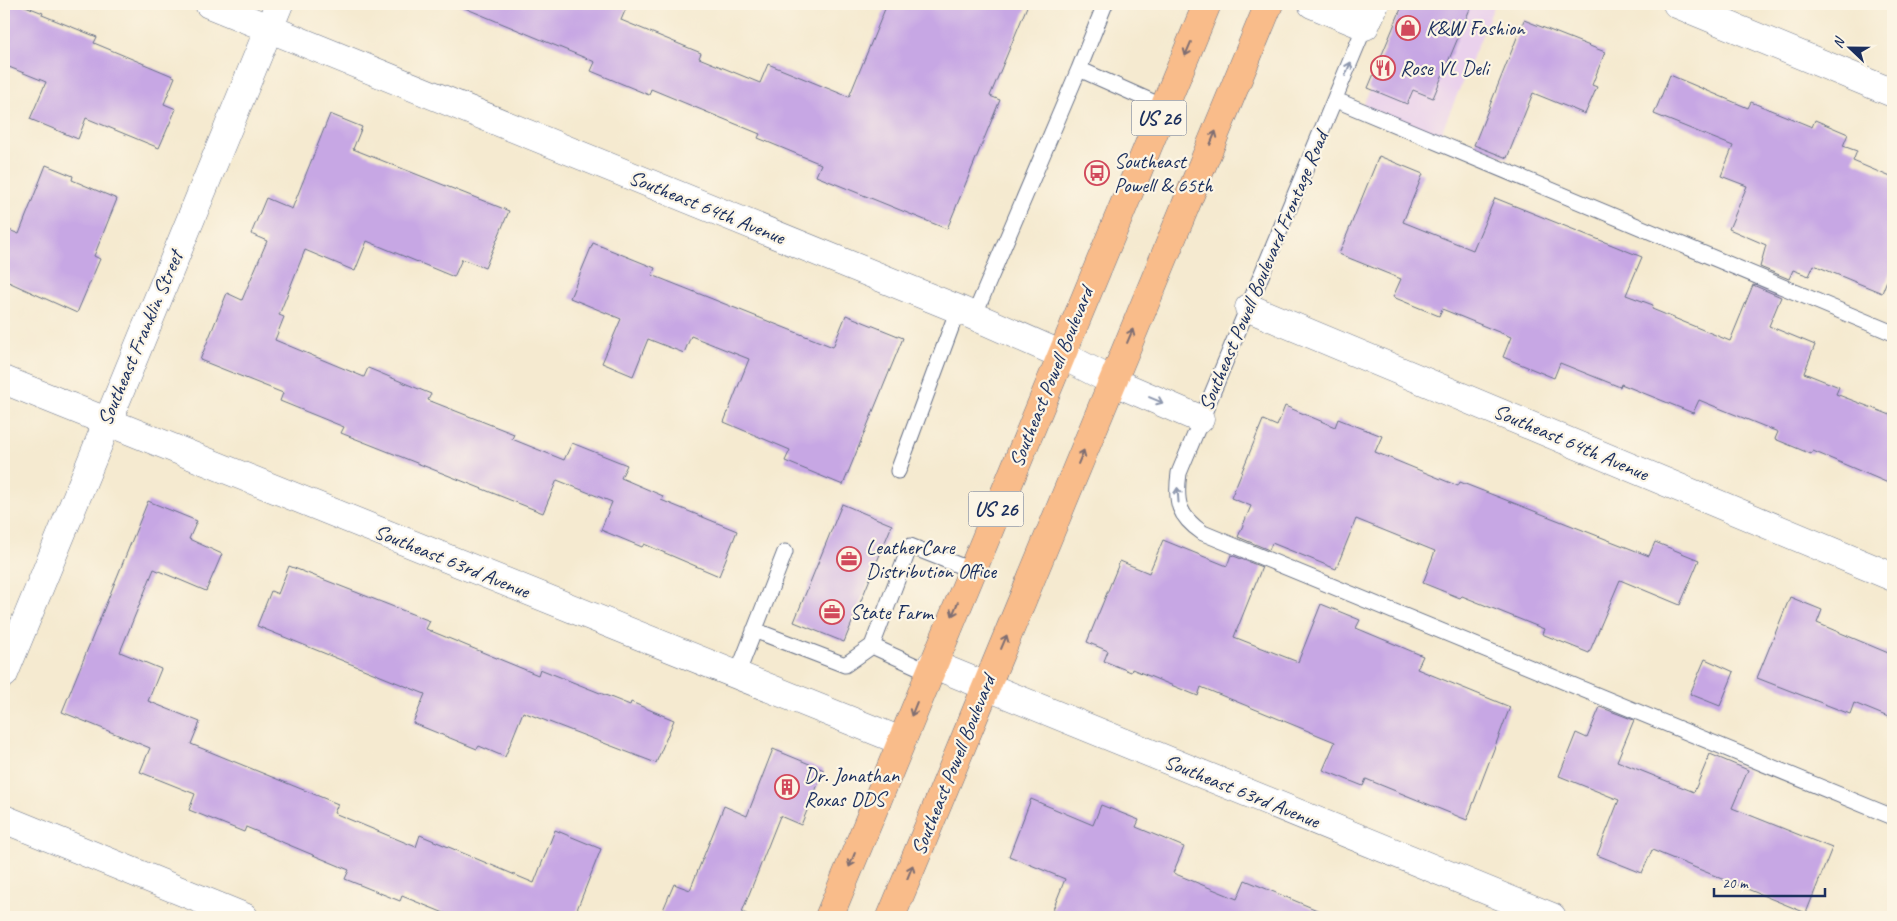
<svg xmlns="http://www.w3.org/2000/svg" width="1897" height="921" font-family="Caveat,sans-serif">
	<rect width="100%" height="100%" fill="#fcf5e5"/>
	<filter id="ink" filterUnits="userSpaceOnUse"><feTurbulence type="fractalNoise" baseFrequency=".02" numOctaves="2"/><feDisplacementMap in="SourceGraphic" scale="10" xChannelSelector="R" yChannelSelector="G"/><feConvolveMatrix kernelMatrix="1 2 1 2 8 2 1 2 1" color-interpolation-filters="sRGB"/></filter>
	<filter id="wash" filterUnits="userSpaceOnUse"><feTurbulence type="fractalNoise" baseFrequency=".0096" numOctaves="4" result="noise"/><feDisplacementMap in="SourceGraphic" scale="20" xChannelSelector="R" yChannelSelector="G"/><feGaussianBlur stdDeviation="1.12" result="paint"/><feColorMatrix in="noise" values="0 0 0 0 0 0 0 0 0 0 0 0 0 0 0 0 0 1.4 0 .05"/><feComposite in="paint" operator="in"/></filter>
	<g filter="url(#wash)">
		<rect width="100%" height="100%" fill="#f5ead0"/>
		<!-- built -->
		<path fill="#ead1ec" d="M1406 4H1495L1439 138 1363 106Z"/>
		<g id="blocks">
			<!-- building -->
			<path fill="#c7a7e4" d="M4 4H20L43 13 42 15 97 37 94 43 175 77 164 104 176 109 159 148 86 118 78 139 30 119 46 82 4 65Z
				M455 4H628L621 20 701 53 699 58 760 83 768 64 849 97 887 4H1028L990 96 1000 100 947 229 816 176 821 164 758 138 760 134 651 89 649 95 591 71 595 62Z
				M1403 4H1472L1433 98 1413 90 1407 104 1368 88Z
				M1524 20 1605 52 1592 85 1597 87 1585 114 1533 93 1507 158 1474 145Z
				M1670 75 1748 108 1751 102 1812 127 1815 120 1848 134 1843 146 1857 151 1853 161 1893 178V265L1882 293 1814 265 1809 276 1793 270 1789 279 1760 267 1766 245 1729 229 1747 186 1721 176 1733 146 1654 114Z
				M330 114 362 127 353 149 509 211 485 268 462 259 454 277 367 241 355 271 305 250 279 315 284 317 275 340 364 377 368 368 431 394 428 400 514 434 512 439 564 460 572 443 627 465 621 478 663 496 661 500 737 531 719 576 644 544 642 547 601 530 612 502 557 480 543 513 341 433 344 427 280 401 283 393 200 360 227 293 242 300 267 241 251 234 266 198 292 209Z
				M1379 156 1423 174 1403 222 1473 250 1495 198 1642 257 1626 295 1653 305 1652 309 1730 341 1753 285 1781 297 1769 326 1815 345 1804 373 1839 387 1836 394 1893 416V485L1813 451 1811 454 1775 439 1778 432 1699 400 1693 413 1621 384 1620 387 1560 363 1554 378 1503 357 1511 337 1442 309 1439 316 1393 297 1401 279 1339 254Z
				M46 165 73 176 72 180 117 199 94 256 100 259 77 313 4 280V228L19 234Z
				M593 243 655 268 652 275 833 347 846 315 903 338 843 485 785 461 790 450 724 422 749 359 691 336 684 353 648 339 633 376 602 363 621 319 570 298Z
				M1285 406 1335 427 1338 419 1382 436 1375 452 1458 486 1460 482 1649 556 1655 542 1699 560 1680 605 1620 580 1589 653 1542 634 1544 629 1462 596 1460 598 1423 583 1435 551 1356 519 1336 569 1272 543 1269 550 1238 537 1251 506 1231 498 1263 420 1277 426Z
				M148 501 197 521 189 539 222 554 206 591 154 569 120 652 161 669 148 701 200 722 191 744 338 804 334 813 416 847 420 835 534 883 555 830 601 849 574 917H454L402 896 400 901 345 879 349 870 246 827 244 832 189 810 195 794 140 772 150 748 62 712Z
				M842 504 892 525 844 642 794 622Z
				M1163 540 1227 566 1231 555 1262 567 1234 637 1298 662 1321 604 1360 620 1356 628 1423 656 1417 669 1510 707 1467 820 1366 779 1363 786 1323 770 1335 742 1201 687 1198 696 1132 669 1131 672 1104 661 1108 651 1087 642 1120 561 1149 573Z
				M289 566 430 621 426 629 538 675 540 669 630 705 631 702 674 720 656 763 523 712 505 757 479 746 477 749 413 723 425 694 257 626 271 591 278 594Z
				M1790 597 1822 610 1817 623 1893 655V719L1854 703 1850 714 1757 678Z
				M1705 659 1734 672 1720 706 1690 694Z
				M1600 707 1634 720 1617 761 1694 792 1710 754 1748 770 1732 808 1832 848 1806 913 1652 850 1642 873 1597 855 1619 800 1559 776 1576 733 1587 738Z
				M773 749 824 770 801 825 780 816 742 912 753 917H660L674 884 690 890 724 806 747 816Z
				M1031 799 1093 825 1101 805 1139 820 1136 827 1184 847 1173 873 1237 899 1245 880 1334 917H1050L1065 879 1009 856Z"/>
		</g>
	</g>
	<g filter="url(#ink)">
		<use href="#blocks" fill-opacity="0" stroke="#677086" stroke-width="1"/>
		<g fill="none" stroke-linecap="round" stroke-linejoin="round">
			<defs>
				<path id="lane" d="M1365 26 1179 473C1175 502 1178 516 1203 533L1893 817
					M1079 69 1105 4
					M1336 100 1893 333
					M974 316 1079 69 1164 107
					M898 471 958 309
					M754 630 845 665 872 646 910 546 971 570
					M872 646 929 672
					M737 675 785 552"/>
				<path id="street" d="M209 4 958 309 1060 354 1112 381 1200 419
					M1312 4 1365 26 1375 4
					M1677 4 1893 93
					M1249 308 1893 577
					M4 380 901 741
					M932 664 1552 917
					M4 674 279 4
					M4 819 244 917"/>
				<path id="primary" d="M829 917 1207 4
					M891 917 1269 4"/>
			</defs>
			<!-- lane casing -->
			<use href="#lane" stroke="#677086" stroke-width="17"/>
			<!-- street casing -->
			<use href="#street" stroke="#677086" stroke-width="29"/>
			<!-- primary casing -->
			<use href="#primary" stroke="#677086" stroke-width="29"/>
			<!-- lane -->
			<use href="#lane" stroke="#fff" stroke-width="15"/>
			<!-- street -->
			<use href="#street" stroke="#fff" stroke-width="28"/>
			<!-- primary -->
			<use href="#primary" stroke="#f9bc8a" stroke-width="28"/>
		</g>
		<!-- one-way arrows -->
		<defs><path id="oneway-shaft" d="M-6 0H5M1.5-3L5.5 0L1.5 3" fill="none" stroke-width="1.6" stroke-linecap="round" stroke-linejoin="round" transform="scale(1.25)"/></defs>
		<g stroke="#7f6e72">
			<use href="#oneway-shaft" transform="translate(1188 49) rotate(113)"/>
			<use href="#oneway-shaft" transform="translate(1213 138) rotate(-67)"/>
			<use href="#oneway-shaft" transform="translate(1130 336) rotate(-67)"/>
			<use href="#oneway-shaft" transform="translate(1081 457) rotate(-67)"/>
			<use href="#oneway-shaft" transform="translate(955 609) rotate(113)"/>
			<use href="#oneway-shaft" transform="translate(1004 642) rotate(-67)"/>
			<use href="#oneway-shaft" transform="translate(914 709) rotate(112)"/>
			<use href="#oneway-shaft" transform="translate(852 860) rotate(112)"/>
			<use href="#oneway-shaft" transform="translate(910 872) rotate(-68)"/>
		</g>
		<g stroke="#8d97ae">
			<use href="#oneway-shaft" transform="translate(1348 69) rotate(-68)"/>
			<use href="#oneway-shaft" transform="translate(1156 400) rotate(23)"/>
			<use href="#oneway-shaft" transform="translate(1178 495) rotate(-94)"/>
		</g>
	</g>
	<!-- icons -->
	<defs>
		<symbol id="shop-ring" viewBox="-11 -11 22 22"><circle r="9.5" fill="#fcf5e5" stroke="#d1495b" stroke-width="1.5"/><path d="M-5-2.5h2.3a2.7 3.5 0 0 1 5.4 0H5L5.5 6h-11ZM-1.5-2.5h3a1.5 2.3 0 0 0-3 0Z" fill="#d1495b"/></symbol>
		<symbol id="restaurant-ring" viewBox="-11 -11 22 22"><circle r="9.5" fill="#fcf5e5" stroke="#d1495b" stroke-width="1.5"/><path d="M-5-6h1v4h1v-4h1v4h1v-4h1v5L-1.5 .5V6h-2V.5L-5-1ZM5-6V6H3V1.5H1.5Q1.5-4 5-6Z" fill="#d1495b"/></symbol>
		<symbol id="bus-ring" viewBox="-11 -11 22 22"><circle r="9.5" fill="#fcf5e5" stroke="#d1495b" stroke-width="1.5"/><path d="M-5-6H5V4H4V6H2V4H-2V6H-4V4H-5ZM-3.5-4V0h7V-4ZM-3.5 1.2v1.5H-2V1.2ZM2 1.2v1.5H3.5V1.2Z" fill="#d1495b"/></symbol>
		<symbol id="office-ring" viewBox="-11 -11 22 22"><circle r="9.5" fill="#fcf5e5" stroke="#d1495b" stroke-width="1.5"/><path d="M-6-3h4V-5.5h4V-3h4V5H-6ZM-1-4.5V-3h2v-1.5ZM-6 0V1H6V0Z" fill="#d1495b"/></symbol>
		<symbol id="building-ring" viewBox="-11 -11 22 22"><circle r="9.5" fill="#fcf5e5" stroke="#d1495b" stroke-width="1.5"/><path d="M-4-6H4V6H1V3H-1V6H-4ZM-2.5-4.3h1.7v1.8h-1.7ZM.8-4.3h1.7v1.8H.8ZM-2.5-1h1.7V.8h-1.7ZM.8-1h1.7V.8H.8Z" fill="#d1495b"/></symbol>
	</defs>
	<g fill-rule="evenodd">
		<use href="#shop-ring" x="1394" y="14" width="28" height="28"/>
		<use href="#restaurant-ring" x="1369" y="54" width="28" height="28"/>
		<use href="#bus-ring" x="1083" y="159" width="28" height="28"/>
		<use href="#office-ring" x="835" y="545" width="28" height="28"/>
		<use href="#office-ring" x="818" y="598" width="28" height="28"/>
		<use href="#building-ring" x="773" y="773" width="28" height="28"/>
	</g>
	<g text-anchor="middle" stroke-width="4.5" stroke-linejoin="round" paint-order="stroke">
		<!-- shield labels -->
		<g fill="#fcf5e5" stroke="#5e6a86" stroke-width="1">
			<rect x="1131.5" y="100.5" width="55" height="35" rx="4"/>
			<rect x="968.5" y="491.5" width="55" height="35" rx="4"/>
		</g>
		<g font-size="20" font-weight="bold" fill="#1b2f5e">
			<text x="1159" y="125">US 26</text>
			<text x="996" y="516">US 26</text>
		</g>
		<!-- poi labels -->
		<g font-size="21" fill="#1b2f5e" stroke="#fcf5e5" text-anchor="start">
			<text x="1426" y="35">K&amp;W Fashion</text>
			<text x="1400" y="75">Rose VL Deli</text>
			<text x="1114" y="168">Southeast<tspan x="1114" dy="24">Powell &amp; 65th</tspan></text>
			<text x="866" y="554">LeatherCare<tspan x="866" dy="24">Distribution Office</tspan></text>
			<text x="850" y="619">State Farm</text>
			<text x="804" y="782">Dr. Jonathan<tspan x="804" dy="24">Roxas DDS</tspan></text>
		</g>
		<!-- street labels -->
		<g font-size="21" fill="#1b2f5e" stroke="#fcf5e5">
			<text transform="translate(707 207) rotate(22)" y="7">Southeast 64th Avenue</text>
			<text transform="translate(1263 271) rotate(-67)" y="7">Southeast Powell Boulevard Frontage Road</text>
			<text transform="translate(140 338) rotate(-67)" y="7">Southeast Franklin Street</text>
			<text transform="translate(1051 377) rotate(-68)" y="7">Southeast Powell Boulevard</text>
			<text transform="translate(1571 442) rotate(23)" y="7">Southeast 64th Avenue</text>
			<text transform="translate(452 561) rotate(22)" y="7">Southeast 63rd Avenue</text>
			<text transform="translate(953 765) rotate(-68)" y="7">Southeast Powell Boulevard</text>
			<text transform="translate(1242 791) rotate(22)" y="7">Southeast 63rd Avenue</text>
		</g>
	</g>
	<!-- margin -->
	<rect width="1897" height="921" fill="none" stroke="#fcf5e5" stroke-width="20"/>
	<!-- north arrow -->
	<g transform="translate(1850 48) rotate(292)" stroke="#fcf5e5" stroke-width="4" paint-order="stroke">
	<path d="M0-4L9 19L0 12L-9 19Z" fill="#1b2f5e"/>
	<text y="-8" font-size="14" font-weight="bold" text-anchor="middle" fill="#1b2f5e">N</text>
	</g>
	<!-- scale -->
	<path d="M1714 888v8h111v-8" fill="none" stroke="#1b2f5e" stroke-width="2.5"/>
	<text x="1722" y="888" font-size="15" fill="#1b2f5e" stroke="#fcf5e5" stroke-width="4" paint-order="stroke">20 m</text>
</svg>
